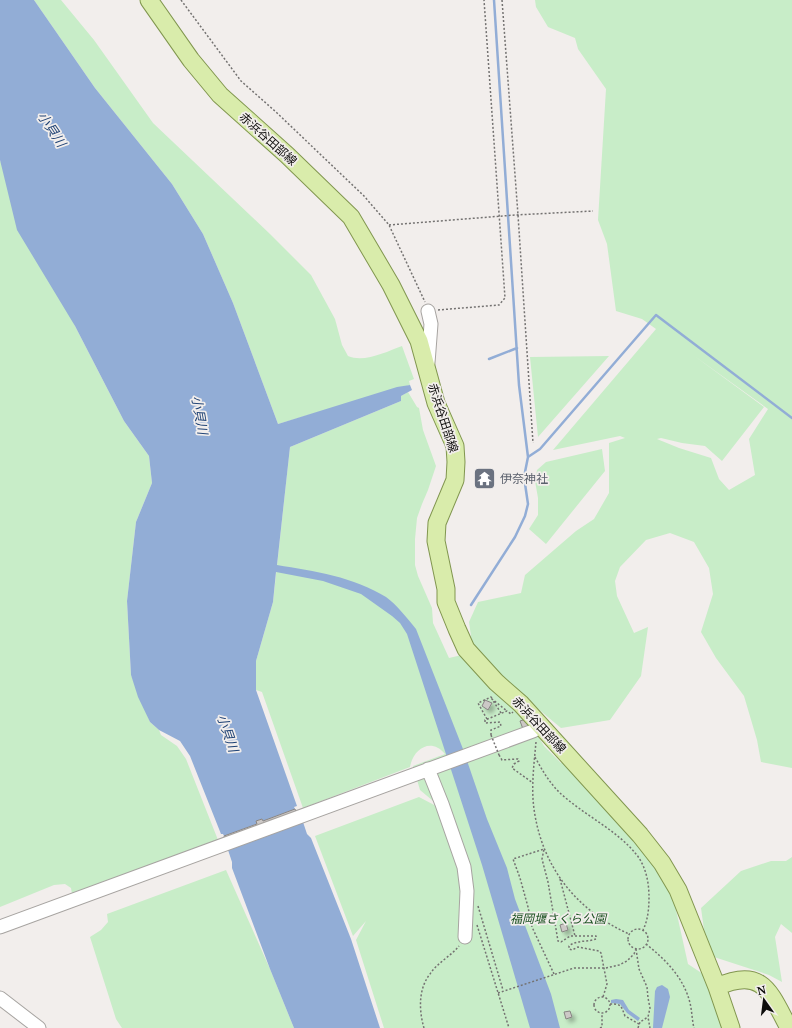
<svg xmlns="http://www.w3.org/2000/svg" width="792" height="1028" font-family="'Noto Serif','Noto Sans JP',serif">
	<defs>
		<filter id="shadow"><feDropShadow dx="3.5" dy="3.5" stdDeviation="2" flood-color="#0004"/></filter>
	</defs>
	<rect width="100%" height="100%" fill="#f2eeec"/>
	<!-- green -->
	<path fill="#c8edc8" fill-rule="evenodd" d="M34 0H61L94 40 153 123 270 234 311 275 335 319 342 345 348 356C364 363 386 352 402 346L414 379 409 381 410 385 278 424 233 303 203 234 172 184 95 88Z
		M535 0H792V768L761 762 757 740 744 696 716 658 701 632 713 594 709 568 694 542 670 533 646 540 620 567 615 581 617 596 634 633 648 627 641 676 610 720 561 728 507 683 472 643 469 622 478 602 521 593 525 575 576 531 594 519 609 493V443L625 438 620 436 553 450 656 329 642 319 616 311 607 244 598 220 606 89 578 49 575 38 548 27 536 7ZM693 355 768 409 749 439 755 475 729 490 719 479 711 458 679 448 657 439 661 438 682 443 705 446 722 461 764 407Z
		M0 160 75 326 124 421 149 456 152 483 136 522 127 601 131 675 150 722 159 730 161 735 177 746 186 759 218 840 72 894 71 888 65 884 54 885 0 907Z
		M609 356 538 437 530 357Z
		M408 392 417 407 419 408 423 430 436 466 428 490 422 504 417 518 415 539V565L418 576 432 608 433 623 449 658 466 654 529 720 544 746 561 763 564 762 647 854 672 892 688 964 703 974 722 1028H384L356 940 366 921 353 936 315 836 419 797 438 807 439 806 420 790 413 766 445 754C431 737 413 749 410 767L303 808 262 692 256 690V661L273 602 290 447 401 401V396Z
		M602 449 605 471 546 544 529 529 538 515V498L535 481 537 470 546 462Z
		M792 857V933L781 924 775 937 782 982 769 975 714 957 704 930 701 908 741 871 771 861H786Z
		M226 870 270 969 294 1028H122L116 1019 90 937 101 930 108 922 107 914Z"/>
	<!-- water -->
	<path fill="#92add6" d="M0 0H34L95 88 172 184 203 234 233 303 278 424 397 387 410 385 412 390 401 396V401L290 447 277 565C314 571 354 577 386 597 397 605 407 618 416 629L463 749 487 819 507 868 515 899 551 994 560 1028H530L482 865 407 634 400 623 392 616 361 594 323 581 276 572 273 602 256 661V690L297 806 294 807 295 809 263 821 262 819 256 821 257 824 224 836 223 834H221L190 756 180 741 159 730 150 722 138 697 131 675 127 601 136 522 152 483 149 456 124 421 75 326 17 230 0 160Z
		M302 819 307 834 311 838 351 939 380 1028H294L270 969 232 868V862L227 847Z
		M662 985 668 989 670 997 662 1028H653L655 991 657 987Z
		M616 999 623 1000 629 1010 640 1018 638 1021 627 1013 620 1004 611 1003V1000Z"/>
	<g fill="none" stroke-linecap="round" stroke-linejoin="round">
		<!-- stream -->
		<path stroke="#92add6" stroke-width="2.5" d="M489 359 517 348
			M528 457 540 449 656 315 792 418
			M471 605 515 537 525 516 528 504 524 477 528 457 519 385 494 0"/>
	</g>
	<!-- building -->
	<path fill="#ccc8c6" stroke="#878482" filter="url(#shadow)" d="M485 700 492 703 488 710 482 706Z
		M526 719 529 727 523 729 520 721Z
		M295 809 297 815 226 842 224 836 257 824 256 821 262 819 263 821Z
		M566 923 568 930 562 932 560 925Z
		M570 1011 572 1017 566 1019 564 1012Z"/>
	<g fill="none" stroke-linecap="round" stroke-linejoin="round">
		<defs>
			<path id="minor" d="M428 363 431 324 428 311
				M428 769 442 804 464 867 467 891 465 937
				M0 927 533 731 541 726
				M0 998 39 1028"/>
			<path id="major" d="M149 0 191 60 220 95 287 155 351 217 391 285 419 341 436 403 455 446 456 462 455 480 437 523 436 541 446 589V602L457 629 466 649 496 682 521 704 640 835 662 863 678 890 717 987 731 1028
				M717 987C763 966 770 993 789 1028"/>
		</defs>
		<!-- minor casing -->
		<use href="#minor" stroke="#a7a4a1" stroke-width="15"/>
		<!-- major casing -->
		<use href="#major" stroke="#81964f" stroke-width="19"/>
		<!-- path -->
		<path stroke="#747271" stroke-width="1.5" stroke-dasharray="2 2" stroke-linecap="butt" d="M181 0 241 81 276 112 364 196 389 225 425 302
			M502 0 518 215 533 443
			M389 225 515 215 593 211
			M438 310 499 305 505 298 484 0
			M501 713 492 699 507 711
			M487 719 478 703 491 697 492 698
			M491 735V730L501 726 500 722 485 723V720L507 711 511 714 513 712
			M536 742C534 764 531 787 534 809 542 867 576 910 629 934
			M499 755 502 760 518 759 519 761 514 764 512 768 533 783
			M535 757C542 770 549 782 559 792 582 814 617 830 636 854 646 866 649 883 649 897 649 908 648 920 643 930
			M560 879 575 936
			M478 906 503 990
			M477 925 509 1028
			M628 939a10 10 0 1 1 20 0a10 10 0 1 1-20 0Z
			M646 944C666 960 684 978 690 1003 692 1011 692 1020 694 1028
			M636 949 639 969 647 987 648 998 650 1008 648 1017 650 1028
			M554 974 532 927 528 907 520 878 513 859 544 849 542 859 548 882 558 941 561 942 570 936H596V939C588 942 576 940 569 946V949L572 950 578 947 599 951 601 953 607 984 603 997
			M498 993 574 968H606L619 965 627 961 634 954 636 949
			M594 1005a8 8 0 1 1 16 0a8 8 0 1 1-16 0Z
			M610 1004C622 1004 621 1006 625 1016L639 1024
			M424 1028C419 1011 418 989 430 974 437 963 451 956 459 946
			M600 1028 602 1027V1014
			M638 1028 640 1022 648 1017"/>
		<!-- minor -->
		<use href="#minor" stroke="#fff" stroke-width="13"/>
		<!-- major -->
		<use href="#major" stroke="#d9ecab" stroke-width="17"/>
		<!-- path-bridge -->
		<path stroke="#747271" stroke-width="1.5" stroke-dasharray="2 2" stroke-linecap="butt" d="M491 735 499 755"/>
	</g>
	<!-- icons -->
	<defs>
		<symbol id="temple-square" viewBox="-11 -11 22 22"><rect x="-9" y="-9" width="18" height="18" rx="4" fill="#6b7280" stroke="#f2eeec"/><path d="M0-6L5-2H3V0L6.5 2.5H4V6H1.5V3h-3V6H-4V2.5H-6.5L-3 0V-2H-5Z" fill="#fff"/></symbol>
	</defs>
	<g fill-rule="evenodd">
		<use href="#temple-square" x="472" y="466" width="25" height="25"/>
	</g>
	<g text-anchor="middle" stroke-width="3.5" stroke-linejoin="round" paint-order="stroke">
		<!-- street labels -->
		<g font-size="12" fill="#0d0c0b" stroke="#f2eeec">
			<text transform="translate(268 139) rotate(42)" y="4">赤浜谷田部線</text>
			<text transform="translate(443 418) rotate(72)" y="4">赤浜谷田部線</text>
			<text transform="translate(539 725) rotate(47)" y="4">赤浜谷田部線</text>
		</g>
		<!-- worship labels -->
		<g font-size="12" fill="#5b616d" stroke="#f2eeec" text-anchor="start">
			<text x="500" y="483">伊奈神社</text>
		</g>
		<!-- park labels -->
		<g font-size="12" font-style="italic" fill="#1c5222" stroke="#f2eeec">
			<text x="558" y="923">福岡堰さくら公園</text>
		</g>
		<!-- water labels -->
		<g font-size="13" font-style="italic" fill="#1f4275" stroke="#f2eeec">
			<text transform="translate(52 129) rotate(56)" y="5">小貝川</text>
			<text transform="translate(200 415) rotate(80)" y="5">小貝川</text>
			<text transform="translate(228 733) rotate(71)" y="5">小貝川</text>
		</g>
	</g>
	<!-- north arrow -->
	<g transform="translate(764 1000) rotate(346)" stroke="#f2eeec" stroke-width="3" paint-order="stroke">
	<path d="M0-3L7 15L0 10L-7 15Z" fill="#0d0c0b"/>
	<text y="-6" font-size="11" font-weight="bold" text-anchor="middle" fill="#0d0c0b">N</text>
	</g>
</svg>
